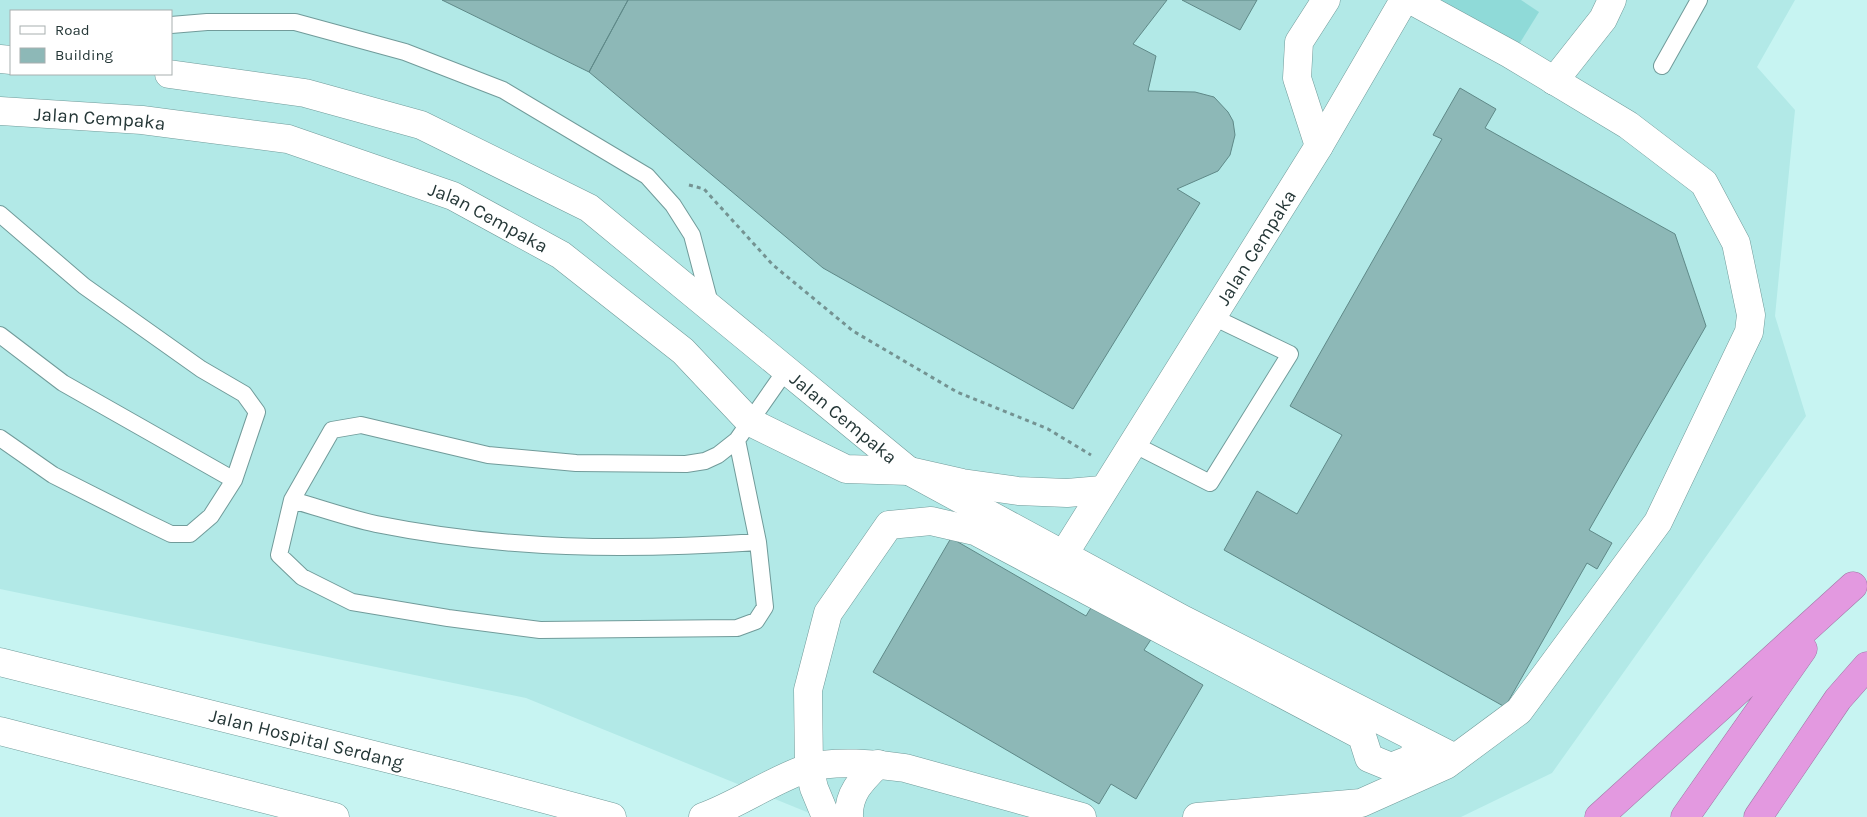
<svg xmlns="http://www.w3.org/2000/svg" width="1867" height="817" font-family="Karla,sans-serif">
	<rect width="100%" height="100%" fill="#c7f4f2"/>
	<!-- built -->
	<path fill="#b2e9e7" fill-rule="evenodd" d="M0 0H1795L1757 67 1795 110 1775 316 1806 416 1552 773 1461 817H819L526 698 0 589ZM11 11H171V74H11Z"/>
	<!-- green -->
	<path fill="#8fdad8" d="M1431 0H1521L1539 12 1518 46Z"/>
	<!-- building -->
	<path fill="#8db8b7" stroke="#5f8988" d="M442 0H628L589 72Z
		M628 0H1167L1133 44 1156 56 1148 91 1195 92 1214 97 1228 112 1233 121 1235 135 1230 155 1218 171 1177 189 1200 203 1073 409 823 268 589 72Z
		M1182 0H1257L1240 30Z
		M1460 88 1496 109 1485 128 1675 234 1706 326 1589 530 1612 543 1597 569 1587 563 1505 707 1224 550 1257 491 1297 514 1342 435 1290 406 1442 139 1433 135Z
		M951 538 1086 616 1095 601 1154 635 1144 650 1203 685 1136 799 1111 784 1099 804 873 672Z"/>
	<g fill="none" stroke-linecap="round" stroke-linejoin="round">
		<defs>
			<path id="service" d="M171 25 207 22H295L405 52 503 90 647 176 673 205 692 235 711 307
				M1662 66 1699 0
				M0 214 84 286 201 369 244 394 257 412 234 480 211 516 190 534H171L142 520 53 475 0 438
				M0 335 63 383 234 480
				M737 440 758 542 765 607 756 621 737 628 540 630 448 618 352 602 302 577 279 555 292 500 332 430 361 425 488 455 576 463 686 464 705 461 718 455 737 440 786 370
				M1131 443 1210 483 1290 354 1211 316
				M292 500C320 508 348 518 376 524 506 550 627 551 758 542"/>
			<g id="minor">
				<path d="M0 59 11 60"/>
				<path id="s1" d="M169 74 305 93 421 125 589 208 909 471 1184 620 1455 758"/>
				<path d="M1554 81 1603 19 1612 0"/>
				<path id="s2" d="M0 111 142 120 288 139 453 196 561 255 683 351 750 422 846 469 909 471 962 483 1018 491 1067 493 1102 490"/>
				<path d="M1319 146 1297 78 1299 42 1326 0"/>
				<path id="s3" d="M1064 554 1319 146 1404 0"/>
				<path d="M703 817C739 804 772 780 808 768 833 760 879 764 905 768L1082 817"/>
				<path d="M826 817 814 788 809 767 808 690 828 613 889 525 931 521 975 531 1362 736 1369 758 1391 767 1414 758 1417 739"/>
				<path d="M849 817C848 793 862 780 878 764"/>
				<path d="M1197 817 1361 803 1446 765 1519 711 1658 522 1749 332 1751 315 1736 243 1704 183 1628 125 1510 54 1411 0"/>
			</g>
			<g id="secondary">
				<path id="s4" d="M0 662 458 776 612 817"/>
				<path d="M0 731 335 817"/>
			</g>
			<path id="motorway" d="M1599 817 1853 586
				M1685 817 1803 649
				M1758 817 1838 699 1867 666"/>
		</defs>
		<!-- service casing -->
		<use href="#service" stroke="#719b9a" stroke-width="18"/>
		<!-- minor casing -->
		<use href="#minor" stroke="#719b9a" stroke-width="29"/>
		<!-- secondary casing -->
		<use href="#secondary" stroke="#719b9a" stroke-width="29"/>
		<!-- motorway casing -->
		<use href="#motorway" stroke="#a077a5" stroke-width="29"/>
		<!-- path -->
		<path stroke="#749392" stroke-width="3" stroke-dasharray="4 4" stroke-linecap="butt" d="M689 185 704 189 773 265 853 331 957 392 1048 429 1091 455"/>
		<!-- service -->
		<use href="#service" stroke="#fff" stroke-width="16"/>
		<!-- minor -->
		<use href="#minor" stroke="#fff" stroke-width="28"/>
		<!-- secondary -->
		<use href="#secondary" stroke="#fff" stroke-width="28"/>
		<!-- motorway -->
		<use href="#motorway" stroke="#e399e0" stroke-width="28"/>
	</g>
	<g text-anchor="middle" stroke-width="4" stroke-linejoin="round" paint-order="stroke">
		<!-- street labels -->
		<g font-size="19" fill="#253737" stroke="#fff">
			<text dy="7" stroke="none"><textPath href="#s2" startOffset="100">Jalan Cempaka</textPath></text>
			<text dy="7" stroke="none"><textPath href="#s2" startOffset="505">Jalan Cempaka</textPath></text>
			<text dy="7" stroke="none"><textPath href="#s3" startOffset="362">Jalan Cempaka</textPath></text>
			<text dy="7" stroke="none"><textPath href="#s1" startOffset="775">Jalan Cempaka</textPath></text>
			<text dy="7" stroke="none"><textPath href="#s4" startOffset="316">Jalan Hospital Serdang</textPath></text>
		</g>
	</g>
	<!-- legend -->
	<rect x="10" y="10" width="162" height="65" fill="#ffffff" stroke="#a8afaf"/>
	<rect x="20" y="26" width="25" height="8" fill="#ffffff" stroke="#a8afaf"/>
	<text x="55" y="35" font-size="15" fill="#253737">Road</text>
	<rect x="20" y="48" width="25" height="15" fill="#8db8b7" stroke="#a8afaf"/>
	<text x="55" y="60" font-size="15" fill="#253737">Building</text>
</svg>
